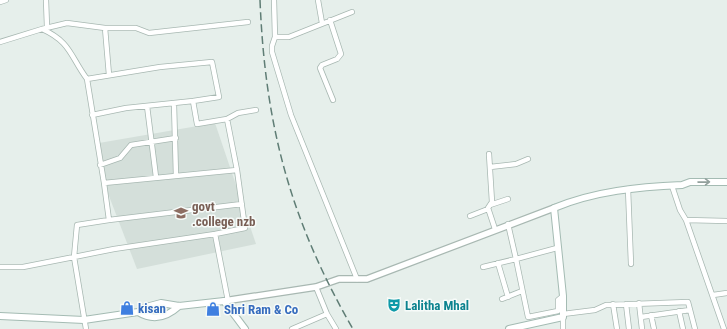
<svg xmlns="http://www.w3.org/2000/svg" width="727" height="329" font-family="'Roboto Condensed',sans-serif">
	<rect width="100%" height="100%" fill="#e6efeb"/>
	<!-- built -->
	<path fill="#d4dfda" d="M215 123 256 244 137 269 104 183 99 143Z"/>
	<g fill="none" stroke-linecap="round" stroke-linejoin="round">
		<defs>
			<path id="minor" d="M46 0 47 27
				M274 0 275 37 272 46V52L291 115 357 279
				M318 0 322 23
				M0 2 6 0
				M330 20 341 54 337 59 322 65 320 68 333 100
				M105 28H136L149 33 248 22
				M42 29C71 42 70 56 87 79
				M275 37H289L352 12
				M0 42 42 29 67 23 105 28 109 75
				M174 104 176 176
				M147 106 156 177
				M92 115 126 108 193 101
				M227 119 238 113 256 110
				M489 154 492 202 488 208 495 229
				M100 165 120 158 131 145 176 138
				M490 167 516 164 528 159
				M104 183 87 79 160 67 212 62 219 97 193 101 197 124 227 119 237 170
				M672 186 680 210 686 220 724 329
				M628 189 631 264
				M490 205 508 199
				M470 216 488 209
				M109 220 242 204
				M686 220 727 221
				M508 224 516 259 557 248
				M498 263 508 297
				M0 267H23L74 257 77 225 109 220 104 183 237 170 245 228 215 234 228 301
				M483 267 516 259 528 317 558 311V300L563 296
				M316 287 327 314 336 329
				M713 295 727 293
				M502 299 522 291
				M639 303 642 329
				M613 304 617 329
				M626 304 629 329
				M679 311 683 329
				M563 314 595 310 606 305 688 302 695 329
				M651 315 654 329
				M563 317V329
				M641 317 690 310
				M86 329 74 257 114 249 215 234
				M292 329 327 314"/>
			<path id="tertiary" d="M224 301 316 287 339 279H367L554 208"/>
			<path id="secondary" d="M138 312C153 321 166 318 179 306
				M0 316 84 320 138 312 146 307 161 303 179 306 224 301 245 329
				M509 329 563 317V296L554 208C595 191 638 187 682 185L690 182H727"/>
		</defs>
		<!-- minor casing -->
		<use href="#minor" stroke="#a8b8b2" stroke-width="6"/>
		<!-- tertiary casing -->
		<use href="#tertiary" stroke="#a8b8b2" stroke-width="8"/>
		<!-- secondary casing -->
		<use href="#secondary" stroke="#a4bbb3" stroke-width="8"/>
		<!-- minor -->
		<use href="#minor" stroke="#fff" stroke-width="4.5"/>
		<!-- tertiary -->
		<use href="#tertiary" stroke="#fff" stroke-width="5.5"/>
		<!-- secondary -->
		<use href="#secondary" stroke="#fff" stroke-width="6"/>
		<!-- rail -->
		<path stroke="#5f7d75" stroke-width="1.5" stroke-dasharray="8 4" stroke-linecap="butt" d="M260 0C265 125 290 220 353 329"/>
	</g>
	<!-- one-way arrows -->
	<defs><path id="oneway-shaft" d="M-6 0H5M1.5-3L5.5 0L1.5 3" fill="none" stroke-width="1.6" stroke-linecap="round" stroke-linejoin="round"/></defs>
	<use stroke="#92a09c" href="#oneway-shaft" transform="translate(704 182) rotate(-1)"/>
	<!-- icons -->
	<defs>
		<symbol id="university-bare" viewBox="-9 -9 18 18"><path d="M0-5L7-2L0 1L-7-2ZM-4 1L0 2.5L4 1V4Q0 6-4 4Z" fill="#8d6e63" stroke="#f7fbf9" stroke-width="2.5" paint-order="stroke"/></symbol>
		<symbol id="theatre-bare" viewBox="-9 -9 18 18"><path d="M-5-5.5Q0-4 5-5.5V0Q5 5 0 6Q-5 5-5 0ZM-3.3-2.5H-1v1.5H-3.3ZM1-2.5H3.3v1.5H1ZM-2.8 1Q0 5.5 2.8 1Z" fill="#0f9aa8" stroke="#f7fbf9" stroke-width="2.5" paint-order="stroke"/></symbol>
		<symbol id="shop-bare" viewBox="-9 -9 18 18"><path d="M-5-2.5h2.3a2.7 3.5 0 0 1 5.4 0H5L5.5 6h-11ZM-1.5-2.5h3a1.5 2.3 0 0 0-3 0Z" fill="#3f7fe0" stroke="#f7fbf9" stroke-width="2.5" paint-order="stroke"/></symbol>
	</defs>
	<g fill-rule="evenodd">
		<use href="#university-bare" x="171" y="203" width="20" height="20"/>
		<use href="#theatre-bare" x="384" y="295" width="20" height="20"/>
		<use href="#shop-bare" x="117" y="298" width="20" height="20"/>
		<use href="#shop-bare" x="203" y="299" width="20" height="20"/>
	</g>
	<g text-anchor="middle" stroke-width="3" stroke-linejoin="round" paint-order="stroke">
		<!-- education labels -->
		<g font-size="13" font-weight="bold" fill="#785e54" stroke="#f7fbf9" text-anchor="start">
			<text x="192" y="211">govt<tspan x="192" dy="15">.college nzb</tspan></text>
		</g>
		<!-- culture labels -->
		<g font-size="13" font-weight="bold" fill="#0d838f" stroke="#f7fbf9" text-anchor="start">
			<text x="405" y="310">Lalitha Mhal</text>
		</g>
		<!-- shop labels -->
		<g font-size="13" font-weight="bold" fill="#366cbe" stroke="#f7fbf9" text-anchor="start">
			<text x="138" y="313">kisan</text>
			<text x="224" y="314">Shri Ram &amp; Co</text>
		</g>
	</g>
</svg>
